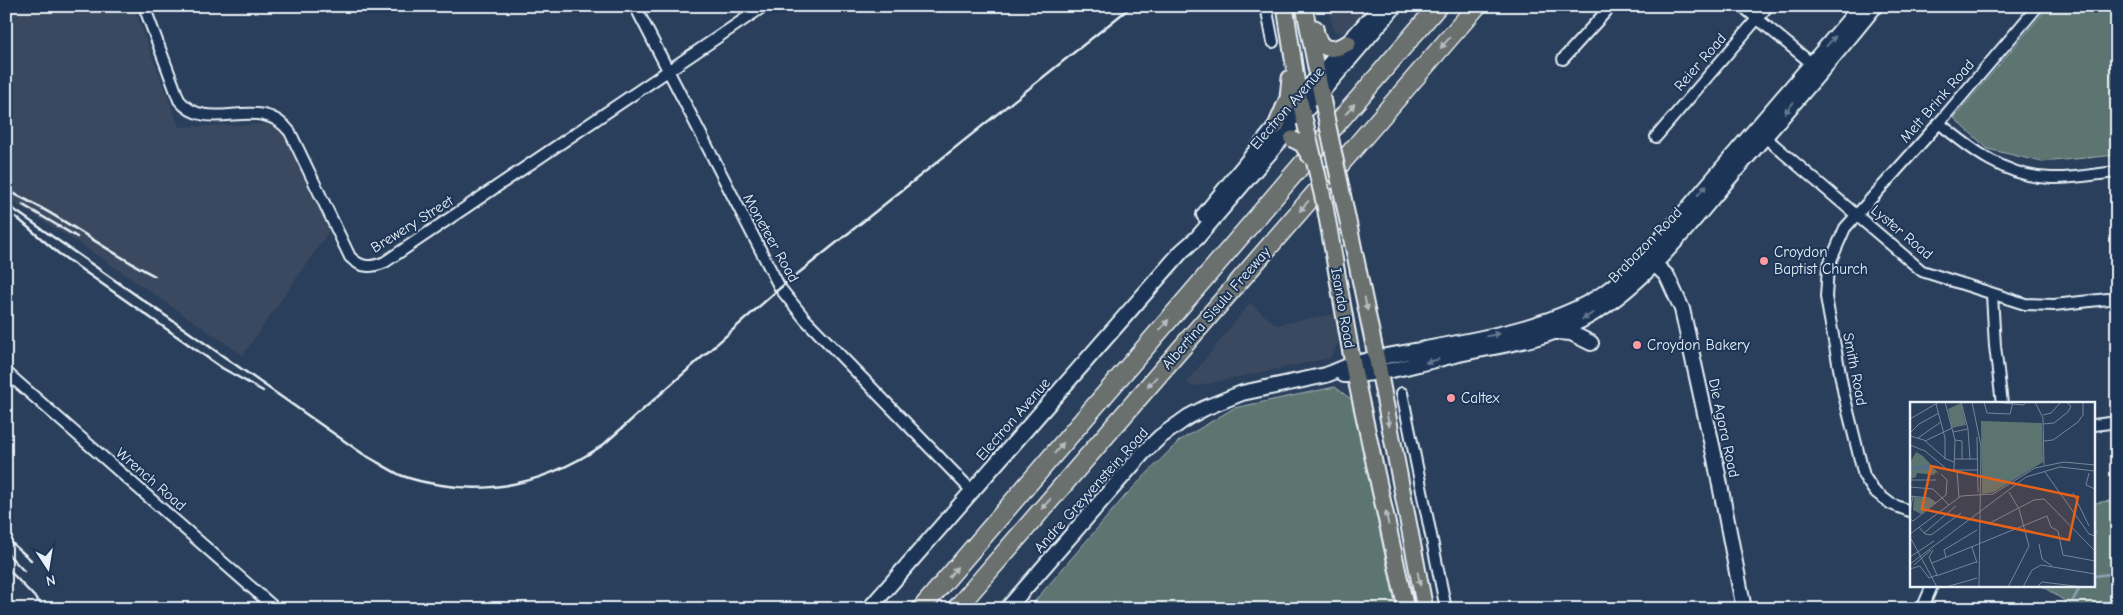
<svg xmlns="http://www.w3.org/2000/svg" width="2123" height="615" font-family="'Comic Neue',sans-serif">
	<rect width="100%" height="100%" fill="#2a3f5b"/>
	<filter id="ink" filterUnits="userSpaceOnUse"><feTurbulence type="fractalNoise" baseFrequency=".02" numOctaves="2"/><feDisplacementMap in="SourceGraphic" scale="10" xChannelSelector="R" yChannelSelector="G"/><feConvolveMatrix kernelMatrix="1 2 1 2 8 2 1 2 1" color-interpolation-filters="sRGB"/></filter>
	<g filter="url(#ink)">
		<!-- built -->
		<path fill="#3a4a60" d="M6 6H133L179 127 269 124 282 132 329 231 243 355 85 247 6 198Z
			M1329 6H1370L1346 35 1333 30Z
			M1250 303 1276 325 1334 314 1339 341 1330 358 1191 387 1187 382Z"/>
		<!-- green -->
		<path fill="#5c7470" stroke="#a2b2b4" d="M2049 6H2117V155L2042 162 1988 149 1954 118Z
			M1335 387 1352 400 1396 609H1028L1125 496 1179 441 1234 408Z
			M2117 500V609H2077L2042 586H2094V503Z"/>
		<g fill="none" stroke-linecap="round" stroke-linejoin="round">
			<!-- stream -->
			<path stroke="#8ca2b9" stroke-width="2.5" d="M2094 576 2117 573
				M2073 600 2081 586"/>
			<defs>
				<path id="street" d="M144 6 179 100C209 137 259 91 290 132L350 257C361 268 371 268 385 262L764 6
					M635 6 780 288 805 319 972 491
					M1266 6 1273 42
					M1742 6 1816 67
					M1563 59 1611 6
					M1939 123C1972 150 2006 177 2051 178 2073 179 2095 174 2117 172
					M1759 132 1922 271 2025 304 2054 305 2117 298
					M1656 137 1768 6
					M1992 295 1995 346 2002 404
					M6 372 276 609
					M1402 393 1446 609
					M2094 425 2117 422
					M1912 512 1891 504 1874 491 1864 476 1844 395 1829 314 1826 297 1828 267 1845 228 1939 123 2038 6
					M1922 609 1932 586"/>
				<path id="secondary" d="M1204 215 1299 98 1381 6
					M1648 258 1667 276 1682 309 1715 459 1744 609
					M1557 332 1571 333 1591 343
					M1344 375C1383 375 1422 363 1459 354 1501 345 1544 340 1582 320 1643 288 1687 227 1731 176 1779 120 1829 64 1875 6
					M869 609 1182 251 1197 238 1395 6
					M1007 609 1143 453 1160 437 1188 417 1205 408 1242 393 1326 375 1353 364 1377 358C1446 344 1557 332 1612 287 1634 270 1652 248 1671 228L1861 6"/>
				<path id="primary" d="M1285 6 1299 98 1305 122
					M1304 6 1323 103
					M1315 28C1319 50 1329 53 1348 43
					M1276 126 1288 98 1290 78
					M1340 183 1378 365 1425 609
					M1325 206 1354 370 1406 609"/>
				<path id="highway" d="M921 609 1438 6
					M956 609 1477 6"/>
			</defs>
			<!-- street casing -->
			<use href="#street" stroke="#e8f1f8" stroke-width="14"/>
			<!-- secondary casing -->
			<use href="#secondary" stroke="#e8f1f8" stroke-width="18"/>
			<!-- primary casing -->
			<use href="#primary" stroke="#e8f1f8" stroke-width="19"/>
			<!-- highway casing -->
			<use href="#highway" stroke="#e8f1f8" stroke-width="21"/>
			<!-- street -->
			<use href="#street" stroke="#1d3557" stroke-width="10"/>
			<!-- secondary -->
			<use href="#secondary" stroke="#1d3557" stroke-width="14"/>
			<!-- primary -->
			<use href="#primary" stroke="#6b706d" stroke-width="15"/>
			<!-- highway -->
			<use href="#highway" stroke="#6b706d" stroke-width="18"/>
			<!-- rail -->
			<path stroke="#e8f1f8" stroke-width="2.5" d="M6 190C59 214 104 250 155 276
				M6 204 363 454C376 461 388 469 400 475 413 480 427 483 441 485 500 495 554 478 603 445L780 288 1132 6
				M23 205 77 237
				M16 217 58 253 222 368 263 391
				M6 538 31 560
				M6 552 24 571
				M6 567 46 609"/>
			<defs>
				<path id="primary-bridge" d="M1323 103 1340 183
					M1305 122 1325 206
					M1292 139 1302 144 1311 158"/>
			</defs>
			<!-- primary-bridge casing -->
			<use href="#primary-bridge" stroke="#e8f1f8" stroke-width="19" stroke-linecap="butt"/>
			<!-- primary-bridge -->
			<use href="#primary-bridge" stroke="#6b706d" stroke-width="15"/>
		</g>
		<!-- one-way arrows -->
		<defs><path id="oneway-solid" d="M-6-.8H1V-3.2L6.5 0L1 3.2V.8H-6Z" transform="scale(1.25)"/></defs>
		<g fill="#64778f">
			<use href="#oneway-solid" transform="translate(1831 41) rotate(-48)"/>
			<use href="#oneway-solid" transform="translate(1789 108) rotate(129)"/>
			<use href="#oneway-solid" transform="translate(1702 190) rotate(-50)"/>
			<use href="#oneway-solid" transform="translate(1588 316) rotate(149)"/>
			<use href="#oneway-solid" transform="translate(1493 335) rotate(-12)"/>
			<use href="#oneway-solid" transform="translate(1432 361) rotate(166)"/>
		</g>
		<g fill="#b6bdc0">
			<use href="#oneway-solid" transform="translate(1445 43) rotate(131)"/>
			<use href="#oneway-solid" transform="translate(1350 109) rotate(-49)"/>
			<use href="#oneway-solid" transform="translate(1304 206) rotate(131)"/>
			<use href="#oneway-solid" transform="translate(1366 304) rotate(78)"/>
			<use href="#oneway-solid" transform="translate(1164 325) rotate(-49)"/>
			<use href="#oneway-solid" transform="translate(1152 382) rotate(131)"/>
			<use href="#oneway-solid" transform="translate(1388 420) rotate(79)"/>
			<use href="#oneway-solid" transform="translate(1059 448) rotate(-50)"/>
			<use href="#oneway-solid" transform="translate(1046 504) rotate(131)"/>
			<use href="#oneway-solid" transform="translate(1387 518) rotate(-102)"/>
			<use href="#oneway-solid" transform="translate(953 572) rotate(-50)"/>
			<use href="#oneway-solid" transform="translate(1419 579) rotate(79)"/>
		</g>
	</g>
	<!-- markers -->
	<g fill="#ff9aa2" stroke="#1d3557" stroke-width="2">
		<circle cx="1764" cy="261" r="5"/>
		<circle cx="1637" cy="345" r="5"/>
		<circle cx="1451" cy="398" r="5"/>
	</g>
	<g text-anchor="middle" stroke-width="4" stroke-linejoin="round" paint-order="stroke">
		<!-- street labels -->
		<g font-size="15" fill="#e8f1f8" stroke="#1d3557">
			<text transform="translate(1700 62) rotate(-49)" y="5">Reier Road</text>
			<text transform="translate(1937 101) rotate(-49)" y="5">Melt Brink Road</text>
			<text transform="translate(1287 108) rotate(-49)" y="5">Electron Avenue</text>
			<text transform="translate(412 224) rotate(-32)" y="5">Brewery Street</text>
			<text transform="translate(1902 232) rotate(40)" y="5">Lyster Road</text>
			<text transform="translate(771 238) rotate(61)" y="5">Moneteer Road</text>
			<text transform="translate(1645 245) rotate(-46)" y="5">Brabazon Road</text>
			<text transform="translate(1216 308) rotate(-49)" y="5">Albertina Sisulu Freeway</text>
			<text transform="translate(1343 308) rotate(80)" y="5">Isando Road</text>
			<text transform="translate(1855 369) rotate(79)" y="5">Smith Road</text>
			<text transform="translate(1013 419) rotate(-49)" y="5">Electron Avenue</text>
			<text transform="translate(1724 428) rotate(78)" y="5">Die Agora Road</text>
			<text transform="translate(151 479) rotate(41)" y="5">Wrench Road</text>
			<text transform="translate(1091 490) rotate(-48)" y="5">Andre Greyvenstein Road</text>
		</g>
		<!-- poi labels -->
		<g font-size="15" fill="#e8f1f8" stroke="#1d3557" text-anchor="start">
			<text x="1774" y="257">Croydon<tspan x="1774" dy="17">Baptist Church</tspan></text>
			<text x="1647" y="350">Croydon Bakery</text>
			<text x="1461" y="403">Caltex</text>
		</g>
	</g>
	<!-- overview -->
	<g transform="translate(1910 402)">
		<rect width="185" height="185" fill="#2a3f5b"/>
		<path d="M51 1 56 23 42 26 38 7ZM71 19 132 21 133 60 84 90 72 92ZM6 50 13 54 30 73 26 70 24 73 7 71 6 75 0 77V61ZM4 95 20 97 25 101 11 112 3 108Z" fill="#5c7470"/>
		<path fill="none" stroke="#4e6d8f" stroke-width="2.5" d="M0 67 18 65V62"/>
		<path fill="none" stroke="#76869a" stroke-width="1" d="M35 0 45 38 44 68M51 0 58 27 60 57M62 0 71 44 69 185M74 0 77 11 100 12 103 0M84 0 113 3 117 0M125 0 133 16 134 63M26 2 35 36V57M133 13 141 11 151 0M0 17 29 0M133 22 144 21 158 10 161 4 156 0M43 30 58 27M0 31 9 22 29 11M0 34 14 38 36 57 44 60M67 35 68 90M8 36 31 20M45 38 52 39V57M15 39 42 26M134 39 143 38 168 20 173 13V0M0 43 15 49 38 68H68M44 57H68M47 68 49 96M135 70 179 132 185 134M179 71 176 83 185 87M0 78H26M0 85 23 87 39 103M163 91 179 124M0 94 19 96 26 101M0 110 3 94M0 117 3 119 36 93 37 78 31 72M78 122 124 98 134 97 185 149M9 125 15 132 21 133 51 111M14 131 46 104M0 132 51 94 83 92 125 66 154 60 185 63M0 135 27 185M129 142 132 157 142 164M62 145 67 161M0 155 24 139M36 155 34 148 67 128M22 161 137 114 141 125 148 129 153 153 185 159M0 162 116 75 150 65 185 69M4 163 21 148M0 167 10 164 19 176M26 174 66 160M19 176 27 173 19 155 23 148M36 185 67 176M98 185 119 144 109 107 99 90M113 185 122 168 131 163 185 172M127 185 132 180 173 185"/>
		<path fill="#e86118" fill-opacity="0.15" stroke="#e86118" stroke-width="2.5" d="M21 64 168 95 159 138 12 107Z"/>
		<rect width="185" height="185" fill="none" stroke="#e8f1f8" stroke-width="2.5"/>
	</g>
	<!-- margin -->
	<rect width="2123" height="615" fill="none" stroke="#1d3557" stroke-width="25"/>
	<rect x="12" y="12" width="2098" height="590" fill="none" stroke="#e8f1f8" stroke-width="2" filter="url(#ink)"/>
	<!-- north arrow -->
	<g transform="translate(48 568) rotate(168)" stroke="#1d3557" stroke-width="4" paint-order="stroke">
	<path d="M0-4L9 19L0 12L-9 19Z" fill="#e8f1f8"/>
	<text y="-8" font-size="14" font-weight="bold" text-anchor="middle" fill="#e8f1f8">N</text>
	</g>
</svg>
